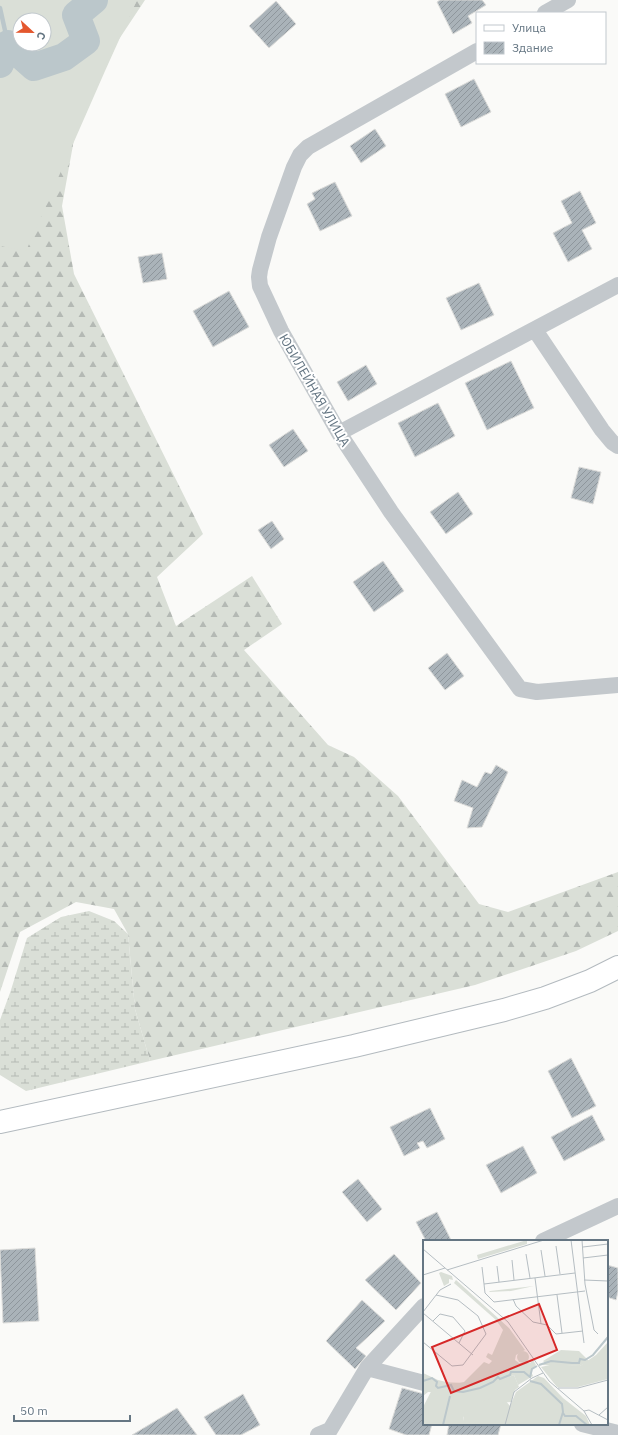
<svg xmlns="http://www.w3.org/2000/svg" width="618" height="1435" font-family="'IBM Plex Sans',sans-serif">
	<defs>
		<pattern id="forest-firs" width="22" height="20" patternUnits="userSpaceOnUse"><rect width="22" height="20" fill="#dadfd7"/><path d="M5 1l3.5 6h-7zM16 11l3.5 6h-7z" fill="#b4b9b4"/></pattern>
		<pattern id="wetland-marsh" width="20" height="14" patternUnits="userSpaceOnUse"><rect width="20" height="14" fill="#dadfd7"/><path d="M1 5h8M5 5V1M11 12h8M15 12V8" fill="none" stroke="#b4b9b4"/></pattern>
		<pattern id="building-hatch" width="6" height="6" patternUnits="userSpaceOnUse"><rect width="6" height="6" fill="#aab3b9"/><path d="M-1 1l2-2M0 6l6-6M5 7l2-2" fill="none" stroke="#8e969c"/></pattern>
	</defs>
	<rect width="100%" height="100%" fill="#fafaf8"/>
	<!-- forest -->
	<path fill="url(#forest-firs)" fill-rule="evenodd" d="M0 0H145L82 95 62 206 74 274 203 534 157 577 176 626 252 576 282 624 244 650 328 745 354 757 398 796 479 904 508 912 618 872V931L576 951 475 985 150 1061 135 1009 128 934 114 909 76 902 20 932 0 992ZM20 20H44V44H20Z"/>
	<!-- wetland -->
	<path fill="url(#wetland-marsh)" d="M89 911 114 921 128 934 135 1009 150 1061 26 1091 0 1075V1020L11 990 27 938 61 917Z"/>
	<!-- garden -->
	<path fill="#dadfd7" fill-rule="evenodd" d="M0 0H137L105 71 26 251 0 246ZM20 20H44V44H20Z"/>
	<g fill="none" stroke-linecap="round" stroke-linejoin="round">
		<!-- stream -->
		<path stroke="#bbc7cb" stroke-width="4.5" d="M0 8 8 44"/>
		<!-- river -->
		<path stroke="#bbc7cb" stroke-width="28" d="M0 64 8 44 34 67 64 57 86 41 76 15 94 0"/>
	</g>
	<!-- building -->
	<path fill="url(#building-hatch)" stroke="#dcdcda" d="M440 0H482L486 5 468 16 472 23 453 34 437 2Z
		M276 1 296 24 269 48 249 26Z
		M474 79 491 112 461 127 445 94Z
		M375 129 386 146 361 163 350 146Z
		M335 182 352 216 320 231 307 204 315 199 312 193Z
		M580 191 596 223 582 230 592 249 568 262 553 233 572 223 561 201Z
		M162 253 167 279 143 283 138 257Z
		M479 283 494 315 461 330 446 298Z
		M229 291 249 327 213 347 193 311Z
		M511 361 534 408 487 430 465 383Z
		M366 365 377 384 348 401 337 382Z
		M438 403 455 436 415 457 398 423Z
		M293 429 308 451 284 467 269 445Z
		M579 467 601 472 593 504 571 498Z
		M458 492 473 514 446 534 430 512Z
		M272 521 284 539 271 549 258 530Z
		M383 561 404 591 374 612 353 582Z
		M447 653 464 676 445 690 428 668Z
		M496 765 508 772 482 827 467 828 473 808 454 801 462 780 477 787 485 772 491 774Z
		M571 1058 596 1106 572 1118 548 1071Z
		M430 1108 445 1139 427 1148 423 1141 417 1143 420 1148 404 1156 390 1127Z
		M592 1115 605 1140 564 1161 551 1137Z
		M523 1146 537 1173 501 1193 486 1165Z
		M358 1179 382 1209 367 1222 342 1192Z
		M437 1212 451 1240 449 1241H426L416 1222Z
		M35 1248 39 1321 3 1323 0 1250Z
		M394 1254 421 1283 396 1310 365 1280Z
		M607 1265 618 1268V1292L616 1300 607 1297Z
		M362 1300 385 1321 356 1348 366 1356 355 1369 326 1341Z
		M402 1388 424 1394V1424H432L429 1435H406L389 1429Z
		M243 1394 260 1425 241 1435H216L204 1417Z
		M177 1408 197 1435H132Z
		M449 1424H501L498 1435H447Z"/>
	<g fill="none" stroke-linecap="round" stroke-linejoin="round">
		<defs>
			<path id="secondary" d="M0 1122 354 1046 504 1010 545 998 590 981 618 967"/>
		</defs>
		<!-- secondary casing -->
		<use href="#secondary" stroke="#b3babf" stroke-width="24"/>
		<!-- street -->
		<path stroke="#c3c8cc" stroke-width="16" d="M545 13 568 0
			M477 51 308 147 300 155 294 167 269 237 260 270 259 277 260 286 281 331 339 433 391 512 520 689 537 692 618 685
			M535 330 602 430 612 442 618 446
			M339 433 618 285
			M543 1241 618 1206
			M367 1368 424 1383
			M582 1424 618 1433
			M318 1435 330 1430 367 1368 424 1306"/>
		<!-- secondary -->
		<use href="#secondary" stroke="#fff" stroke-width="22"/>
	</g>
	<g text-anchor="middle" stroke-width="4" stroke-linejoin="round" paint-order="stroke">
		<!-- street labels -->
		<g font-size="13" fill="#657683" stroke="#fff">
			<text transform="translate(315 390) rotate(60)" y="5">ЮБИЛЕЙНАЯ УЛИЦА</text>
		</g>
	</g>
	<!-- overview -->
	<g transform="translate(423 1240)">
		<rect width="185" height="185" fill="#fafaf8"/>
		<path d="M104 0V4L55 19 54 15ZM138 110 156 111 166 121 157 126 119 125 122 123 120 121Z" fill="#dadfd7"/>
		<path d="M18 32 29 36 30 40 26 39V43L21 46 16 33ZM33 40 86 88 102 110 93 115 92 120 96 123H107L110 120 113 125 108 131 110 136 95 145 91 135 49 153 5 152 0 156V133L15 140 32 144 41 142 61 122 66 124 69 121 63 117 65 113 69 115 80 90 73 80 31 43ZM111 46 88 51 66 52 67 51ZM115 136 121 138 140 158 163 176 167 185H41L40 173 66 157 82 160 87 166 93 152Z" fill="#dadfd7"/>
		<path d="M94 117a6 6 0 1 1 12 0a6 6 0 1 1-12 0Z" fill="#dadfd7"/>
		<path d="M185 102V139L155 147H134L118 127 131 124 157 126 173 115Z" fill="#dadfd7"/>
		<path d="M91 135 96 147 92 150 88 162 71 164 68 158 59 162 40 177 42 185H0V167L13 142 45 143 47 151Z" fill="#dadfd7"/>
		<path fill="none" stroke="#bbc7cb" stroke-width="2" d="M116 125 128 121 149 123H156L157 119 162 120 170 115 185 97M0 141 9 138 14 142 13 146 15 148 28 145 31 151 40 152 57 148 70 142 75 137 77 139 87 135 88 132H101L107 137 109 129 114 126M107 141 118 144 139 164 140 172 136 185M140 173 142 176H153L164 185M20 185 27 156"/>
		<path fill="none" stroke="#b5bdc2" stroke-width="1" d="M148 0 161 103M159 0 162 44 171 90 175 94M133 6 137 34M160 7 185 4M0 9 85 82 126 141 161 171 169 185M118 10 122 36M103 14 107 38M160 18 185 15M89 20 91 40M74 26 76 42M59 27 61 44 152 33M24 30 121 0M0 35 22 28M112 38 118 84M161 40 185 41M61 44 62 53 71 62 162 51M134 55 139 93M90 59 93 66 110 82 124 85 133 94 160 91M0 72 17 50 28 44M0 73 50 115M10 81 17 74 30 77 42 91 36 103M0 102 29 126 40 125 63 94 55 76 35 60 13 55M135 148H155L185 140M161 171 166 170 185 180M176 175 185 167M82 185 91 152 109 138 120 133"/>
		<path fill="#d62828" fill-opacity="0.15" stroke="#d62828" stroke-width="2" d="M116 64 134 110 28 153 9 107Z"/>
		<rect width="185" height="185" fill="none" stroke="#657683" stroke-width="2"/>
	</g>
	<!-- legend -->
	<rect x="476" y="12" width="130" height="52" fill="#ffffff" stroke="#c1c8cd"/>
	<rect x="484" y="25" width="20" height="6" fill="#ffffff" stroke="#c1c8cd"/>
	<text x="512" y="32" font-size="12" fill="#657683">Улица</text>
	<rect x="484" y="42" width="20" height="12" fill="url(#building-hatch)" stroke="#c1c8cd"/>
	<text x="512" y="52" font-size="12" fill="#657683">Здание</text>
	<!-- north arrow -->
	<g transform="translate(32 32) rotate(112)"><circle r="19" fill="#ffffff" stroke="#c1c8cd"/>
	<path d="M0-3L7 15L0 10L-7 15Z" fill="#e4572e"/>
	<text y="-6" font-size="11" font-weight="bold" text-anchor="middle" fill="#657683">С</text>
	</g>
	<!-- scale -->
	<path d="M14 1415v6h116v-6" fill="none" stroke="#657683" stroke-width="2"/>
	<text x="20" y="1415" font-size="12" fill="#657683" stroke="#ffffff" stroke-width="3" paint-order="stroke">50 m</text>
</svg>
